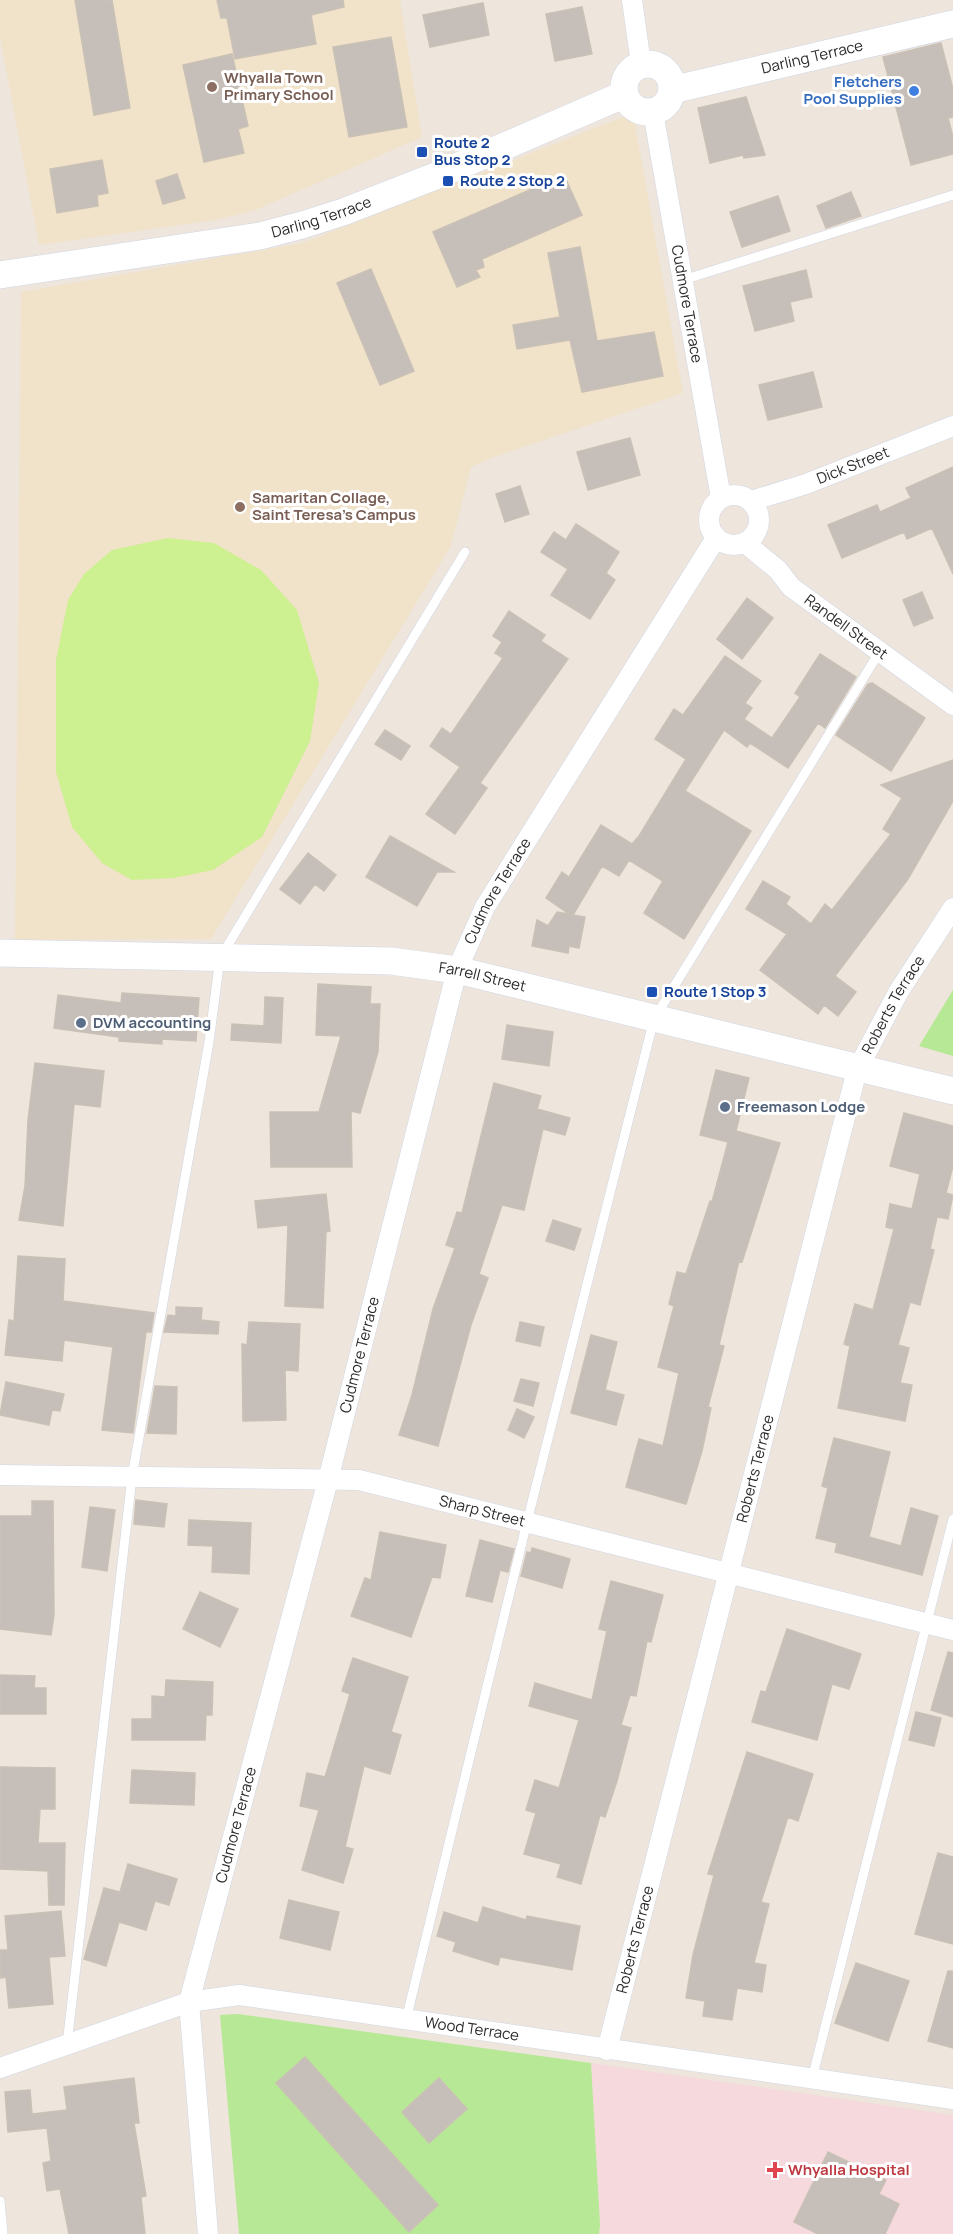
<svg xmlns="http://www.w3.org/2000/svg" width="953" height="2234" font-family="Manrope,sans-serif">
	<rect width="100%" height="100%" fill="#eee5dc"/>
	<!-- education -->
	<path fill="#f1e2ca" d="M0 0H400L422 137 256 210 216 220 39 245 0 37Z
		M633 113 683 393 491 458 471 467 451 546 211 939 15 940 21 292 303 243Z"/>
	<!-- medical -->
	<path fill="#f5d9dc" d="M591 2063 953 2115V2234H599L600 2225Z"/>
	<!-- green -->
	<path fill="#b6e895" d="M953 990V1056L919 1046Z
		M238 2014 591 2063 600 2225 599 2234H239L220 2015Z"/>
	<!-- pitch -->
	<path fill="#cdf090" d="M168 538 214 543 261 570 297 610 319 683 310 741 262 837 213 870 174 878 132 880 102 863 72 827 56 772V660L68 600 84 574 112 550Z"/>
	<!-- building -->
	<path fill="#c6bfb9" stroke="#cac1b6" stroke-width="1.5" d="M75 0H112L130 108 94 115Z
		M217 0H343L344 7 311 15 316 44 235 59 227 18H221Z
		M483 3 489 35 430 47 423 15Z
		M582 7 592 54 555 61 546 14Z
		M391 37 407 127 349 137 333 47Z
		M941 43 953 89V117L948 118 953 137V154L911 165 883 57Z
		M232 54 248 126 238 129 244 153 204 162 183 65Z
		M746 97 765 155 744 158 743 155 710 163 698 108Z
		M102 160 108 193 97 195 98 206 57 213 50 169Z
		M177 174 185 198 163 204 156 181Z
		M564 175 582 215 482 259 484 267 476 270 480 277 457 287 433 232Z
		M851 192 861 216 826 228 817 206Z
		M778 196 790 231 742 247 730 212Z
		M580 247 597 341 654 332 663 376 582 392 570 340 517 349 513 325 560 317 548 253Z
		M371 269 414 371 380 385 337 283Z
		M806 270 812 297 790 302 794 321 755 331 743 286Z
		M813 372 822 407 768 420 759 385Z
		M630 438 640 475 588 490 577 452Z
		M953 467V574L932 528 907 539 904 532 842 558 828 525 877 505 880 512 911 498 906 488Z
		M520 486 529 514 505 522 496 494Z
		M576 524 619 552 606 573 615 580 590 619 551 595 568 569 541 552 554 532 566 540Z
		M922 592 933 618 914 626 903 600Z
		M747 598 773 618 742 659 717 639Z
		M509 611 545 635 541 641 568 659 480 783 487 788 455 834 426 814 460 767 430 746 442 728 451 734 503 658 495 653 502 642 493 636Z
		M820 654 856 677 825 728 818 723 788 768 750 743 747 747 724 730 685 791 751 831 684 939 644 913 663 881 629 860 619 876 602 866 573 915 585 917 579 948 569 946 568 953 532 946 537 920 548 926 557 912 569 914 546 898 562 872 569 877 601 825 632 844 639 836 686 759 655 739 674 709 683 715 725 656 761 681 745 703 752 708 744 719 772 738 800 697 795 693Z
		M872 683 925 718 891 771 836 735 868 684Z
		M385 730 410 746 401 760 375 744Z
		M953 760V801L908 879 835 976 856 992 838 1016 824 1005 818 1014 760 970 787 934 746 909 763 881 790 897 786 904 811 924 825 904 832 910 891 834 883 829 902 798 881 785Z
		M390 836 454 872H437L417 906 366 877Z
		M308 853 336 875 324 891 315 884 300 904 280 889Z
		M318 984 371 987 370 1004H380L378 1052 360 1113 351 1111 352 1167H271L270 1112H319L341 1036 316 1035Z
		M122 993 199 998 196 1041 162 1039V1044L119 1041V1037L54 1028 58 995 121 1003Z
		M265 997 283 998 281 1043 231 1040 232 1024 264 1026Z
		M507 1025 553 1032 549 1066 502 1059Z
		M35 1063 104 1071 100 1107 74 1104 63 1226 19 1220 25 1186 28 1120Z
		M716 1070 749 1078 736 1131 780 1143 742 1262 739 1261 719 1345 724 1346 708 1407 711 1408 702 1451 686 1504 626 1487 639 1439 663 1446 679 1373 658 1367 674 1306 669 1304 677 1272 686 1274 710 1201 712 1202 728 1142 700 1135Z
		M494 1083 541 1096 537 1109 570 1118 565 1135 543 1129 524 1210 502 1205 479 1274 488 1278 471 1325 438 1446 399 1435 412 1395 433 1309 455 1248 446 1245 457 1212 462 1213Z
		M904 1113 953 1126V1166L946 1193 953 1195 948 1219 937 1217 930 1249 934 1250 920 1305 910 1302 898 1345 909 1348 900 1383 912 1385 905 1421 838 1408 850 1346 844 1344 855 1304 873 1310 894 1229 886 1227 890 1204 912 1209 920 1174 890 1166Z
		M326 1194 330 1231 326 1232 323 1308 285 1306 288 1225 258 1228 255 1201Z
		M553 1220 581 1229 574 1250 546 1241Z
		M18 1256 65 1259 63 1301 154 1313 151 1332H146L133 1433 102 1430 113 1347 64 1340 62 1361 5 1355 9 1320 14 1321Z
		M176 1307 202 1308 201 1320 219 1322 218 1334 164 1332 168 1315 176 1316Z
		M249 1322 300 1324 298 1371 285 1370 286 1420 243 1421 242 1344 247 1345Z
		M520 1322 544 1327 540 1346 516 1341Z
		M591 1335 617 1342 605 1390 624 1395 616 1425 571 1413Z
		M521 1379 539 1383 533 1406 514 1401Z
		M6 1382 64 1394 60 1411 52 1410 49 1425 0 1415Z
		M155 1386 177 1387 176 1434 147 1433Z
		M517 1409 534 1417 524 1438 508 1430Z
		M834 1438 890 1452 869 1537 901 1546 911 1508 938 1516 922 1575 835 1552 837 1543 816 1538 828 1488 822 1486Z
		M136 1500 167 1504 164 1527 134 1524Z
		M32 1501H53L54 1615 51 1635 0 1629V1516H32Z
		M90 1507 115 1510 107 1571 82 1567Z
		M189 1520 251 1523 249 1574 212 1572 213 1546 188 1545Z
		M380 1532 446 1545 440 1578 432 1577 411 1637 351 1616 365 1578 371 1580Z
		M480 1540 514 1549 508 1572 500 1570 492 1602 466 1596Z
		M532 1548 570 1559 562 1588 521 1576 527 1552 531 1553Z
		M611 1581 663 1595 651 1642 647 1641 636 1696 630 1695 621 1725 631 1728 617 1781 605 1817 600 1815 581 1884 557 1877 561 1864 524 1854 536 1813 526 1810 535 1780 559 1788 579 1720 529 1706 535 1683 592 1700 607 1631 599 1629Z
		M200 1592 238 1609 220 1647 183 1629Z
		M787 1629 861 1654 849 1689 832 1684 817 1740 752 1722 761 1691 766 1692Z
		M948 1652 953 1653V1717L931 1710Z
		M353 1658 408 1677 391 1732 401 1735 390 1774 364 1766 345 1847 353 1849 343 1883 302 1870 319 1810 300 1806 307 1773 325 1777 350 1694 342 1691Z
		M0 1675 35 1676 34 1688H46V1714H0Z
		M166 1680 213 1682 212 1715H206L205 1740H132V1719H152V1696L165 1697Z
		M916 1712 941 1718 934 1746 909 1740Z
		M747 1752 813 1774 798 1821 788 1817 761 1902 769 1904 754 1963 766 1965 762 1992 737 1988 732 2020 703 2016 705 2001 686 1998 693 1955 714 1875 708 1874Z
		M0 1767 55 1768V1809H40L38 1843H65L64 1905H49L48 1871 0 1869Z
		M132 1770 195 1773 194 1805 130 1803Z
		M938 1853 953 1857V1944L915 1934Z
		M128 1864 177 1879 169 1905 155 1901 146 1930 119 1922 106 1966 84 1959 104 1888 120 1892Z
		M289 1900 339 1912 330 1950 280 1938Z
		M483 1907 526 1920 527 1916 580 1926 572 1970 500 1957 498 1965 453 1951 456 1942 437 1936 444 1912 478 1923Z
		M61 1911 65 1956 49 1957 53 2004 9 2008 6 1977 1 1978 0 1966V1950H8L5 1916Z
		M856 1963 909 1981 888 2041 835 2023Z
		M948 1971H953V2048L928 2041Z
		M305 2057 438 2205 409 2232 276 2083Z
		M134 2078 139 2123H134L146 2196 141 2197 145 2234H69L60 2189 47 2191 43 2163 51 2161 47 2128 8 2132 5 2092 30 2090 32 2114 67 2110 64 2087Z
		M439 2078 467 2109 429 2143 402 2112Z
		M828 2152 886 2180 879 2194 899 2204 885 2234H818L794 2222Z"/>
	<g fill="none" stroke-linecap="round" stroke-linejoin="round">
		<defs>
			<path id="lane" d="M683 280 953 195
				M406 2020 527 1522 654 1019 880 651
				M67 2045 132 1477 209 1042 220 958 465 552
				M812 2079 953 1519
				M0 2201 3 2234"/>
			<g id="street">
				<path d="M632 0 641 64"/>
				<path id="s1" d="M653 112 721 498"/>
				<circle cx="734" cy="520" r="25"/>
				<path id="s2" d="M751 501 806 484 953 426"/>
				<path id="s3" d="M745 543 778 570 791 587 953 705"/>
				<path id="s4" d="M0 1475 359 1480 953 1630"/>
				<path id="s5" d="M607 2050 857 1070 899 991 953 908"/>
				<path id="s6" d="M0 2068 189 2002 239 1995 953 2099"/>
				<path id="s7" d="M208 2234 189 2002 328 1480 457 970 485 907 716 538"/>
			</g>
			<g id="secondary">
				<circle cx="648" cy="88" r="24"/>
				<path id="s8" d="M672 90 953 24"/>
				<path id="s9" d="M0 275 260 236 302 225 343 212 438 175 625 94"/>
				<path id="s10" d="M0 953 391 961 457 970 953 1091"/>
			</g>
		</defs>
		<!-- lane casing -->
		<use href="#lane" stroke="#d1d6e5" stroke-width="10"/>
		<!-- street casing -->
		<use href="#street" stroke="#d1d6e5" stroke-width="21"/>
		<!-- secondary casing -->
		<use href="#secondary" stroke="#d1d6e5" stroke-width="28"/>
		<!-- lane -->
		<use href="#lane" stroke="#fff" stroke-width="9"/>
		<!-- street -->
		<use href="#street" stroke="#fff" stroke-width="20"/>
		<!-- secondary -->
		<use href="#secondary" stroke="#fff" stroke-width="27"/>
	</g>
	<!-- markers -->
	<g fill="#8d6e63" stroke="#fff" stroke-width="2">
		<circle cx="212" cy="87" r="6"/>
		<circle cx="240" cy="507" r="6"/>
	</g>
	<circle fill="#3f7fe0" stroke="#fff" stroke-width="2" cx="914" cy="91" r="6"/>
	<g fill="#1a4fb4" stroke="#fff" stroke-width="2">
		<rect x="416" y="146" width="12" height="12" rx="3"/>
		<rect x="442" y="175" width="12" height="12" rx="3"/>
		<rect x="646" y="986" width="12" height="12" rx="3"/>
	</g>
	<g fill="#5c6f8a" stroke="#fff" stroke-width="2">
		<circle cx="81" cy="1023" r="6"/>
		<circle cx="725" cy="1107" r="6"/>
	</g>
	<path fill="#e0444e" stroke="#fff" stroke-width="2" d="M772 2161h6v6h6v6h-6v6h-6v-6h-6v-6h6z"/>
	<g text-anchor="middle" stroke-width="6" stroke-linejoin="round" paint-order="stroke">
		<!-- street labels -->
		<g font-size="15" fill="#2b2b2b" stroke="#fff">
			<text dy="5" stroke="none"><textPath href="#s8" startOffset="144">Darling Terrace</textPath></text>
			<text dy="5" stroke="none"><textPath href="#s9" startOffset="327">Darling Terrace</textPath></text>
			<text dy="5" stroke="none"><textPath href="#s1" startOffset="195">Cudmore Terrace</textPath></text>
			<text dy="5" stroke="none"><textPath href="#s2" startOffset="108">Dick Street</textPath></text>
			<text dy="5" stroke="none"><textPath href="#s3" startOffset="132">Randell Street</textPath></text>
			<text dy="5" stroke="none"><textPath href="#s7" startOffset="1388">Cudmore Terrace</textPath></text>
			<text dy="5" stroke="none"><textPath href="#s10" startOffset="484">Farrell Street</textPath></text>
			<text dy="5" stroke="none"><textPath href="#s5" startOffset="1086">Roberts Terrace</textPath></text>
			<text dy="5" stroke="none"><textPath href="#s7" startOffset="902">Cudmore Terrace</textPath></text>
			<text dy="5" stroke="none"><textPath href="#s5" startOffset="600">Roberts Terrace</textPath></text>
			<text dy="5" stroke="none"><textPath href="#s4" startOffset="486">Sharp Street</textPath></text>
			<text dy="5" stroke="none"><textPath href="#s7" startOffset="416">Cudmore Terrace</textPath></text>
			<text dy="5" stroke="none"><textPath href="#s5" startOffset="114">Roberts Terrace</textPath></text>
			<text dy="5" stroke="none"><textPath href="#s6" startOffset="486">Wood Terrace</textPath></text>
		</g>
		<!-- education labels -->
		<g font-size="15" font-weight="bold" fill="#785e54" stroke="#fff" text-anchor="start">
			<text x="224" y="83">Whyalla Town<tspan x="224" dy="17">Primary School</tspan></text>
			<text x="252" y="503">Samaritan Collage,<tspan x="252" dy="17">Saint Teresa's Campus</tspan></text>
		</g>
		<!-- shop labels -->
		<g font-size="15" font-weight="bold" fill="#366cbe" stroke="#fff" text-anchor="end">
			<text x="902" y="87">Fletchers<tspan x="902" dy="17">Pool Supplies</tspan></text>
		</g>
		<!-- transit labels -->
		<g font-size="15" font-weight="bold" fill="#164399" stroke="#fff" text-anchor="start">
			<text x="434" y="148">Route 2<tspan x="434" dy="17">Bus Stop 2</tspan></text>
			<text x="460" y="186">Route 2 Stop 2</text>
			<text x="664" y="997">Route 1 Stop 3</text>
		</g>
		<!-- service labels -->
		<g font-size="15" font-weight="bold" fill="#4e5e75" stroke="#fff" text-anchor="start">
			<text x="93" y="1028">DVM accounting</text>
			<text x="737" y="1112">Freemason Lodge</text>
		</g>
		<!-- health labels -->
		<g font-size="15" font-weight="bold" fill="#be3a42" stroke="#fff" text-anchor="start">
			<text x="788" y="2175">Whyalla Hospital</text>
		</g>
	</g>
</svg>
